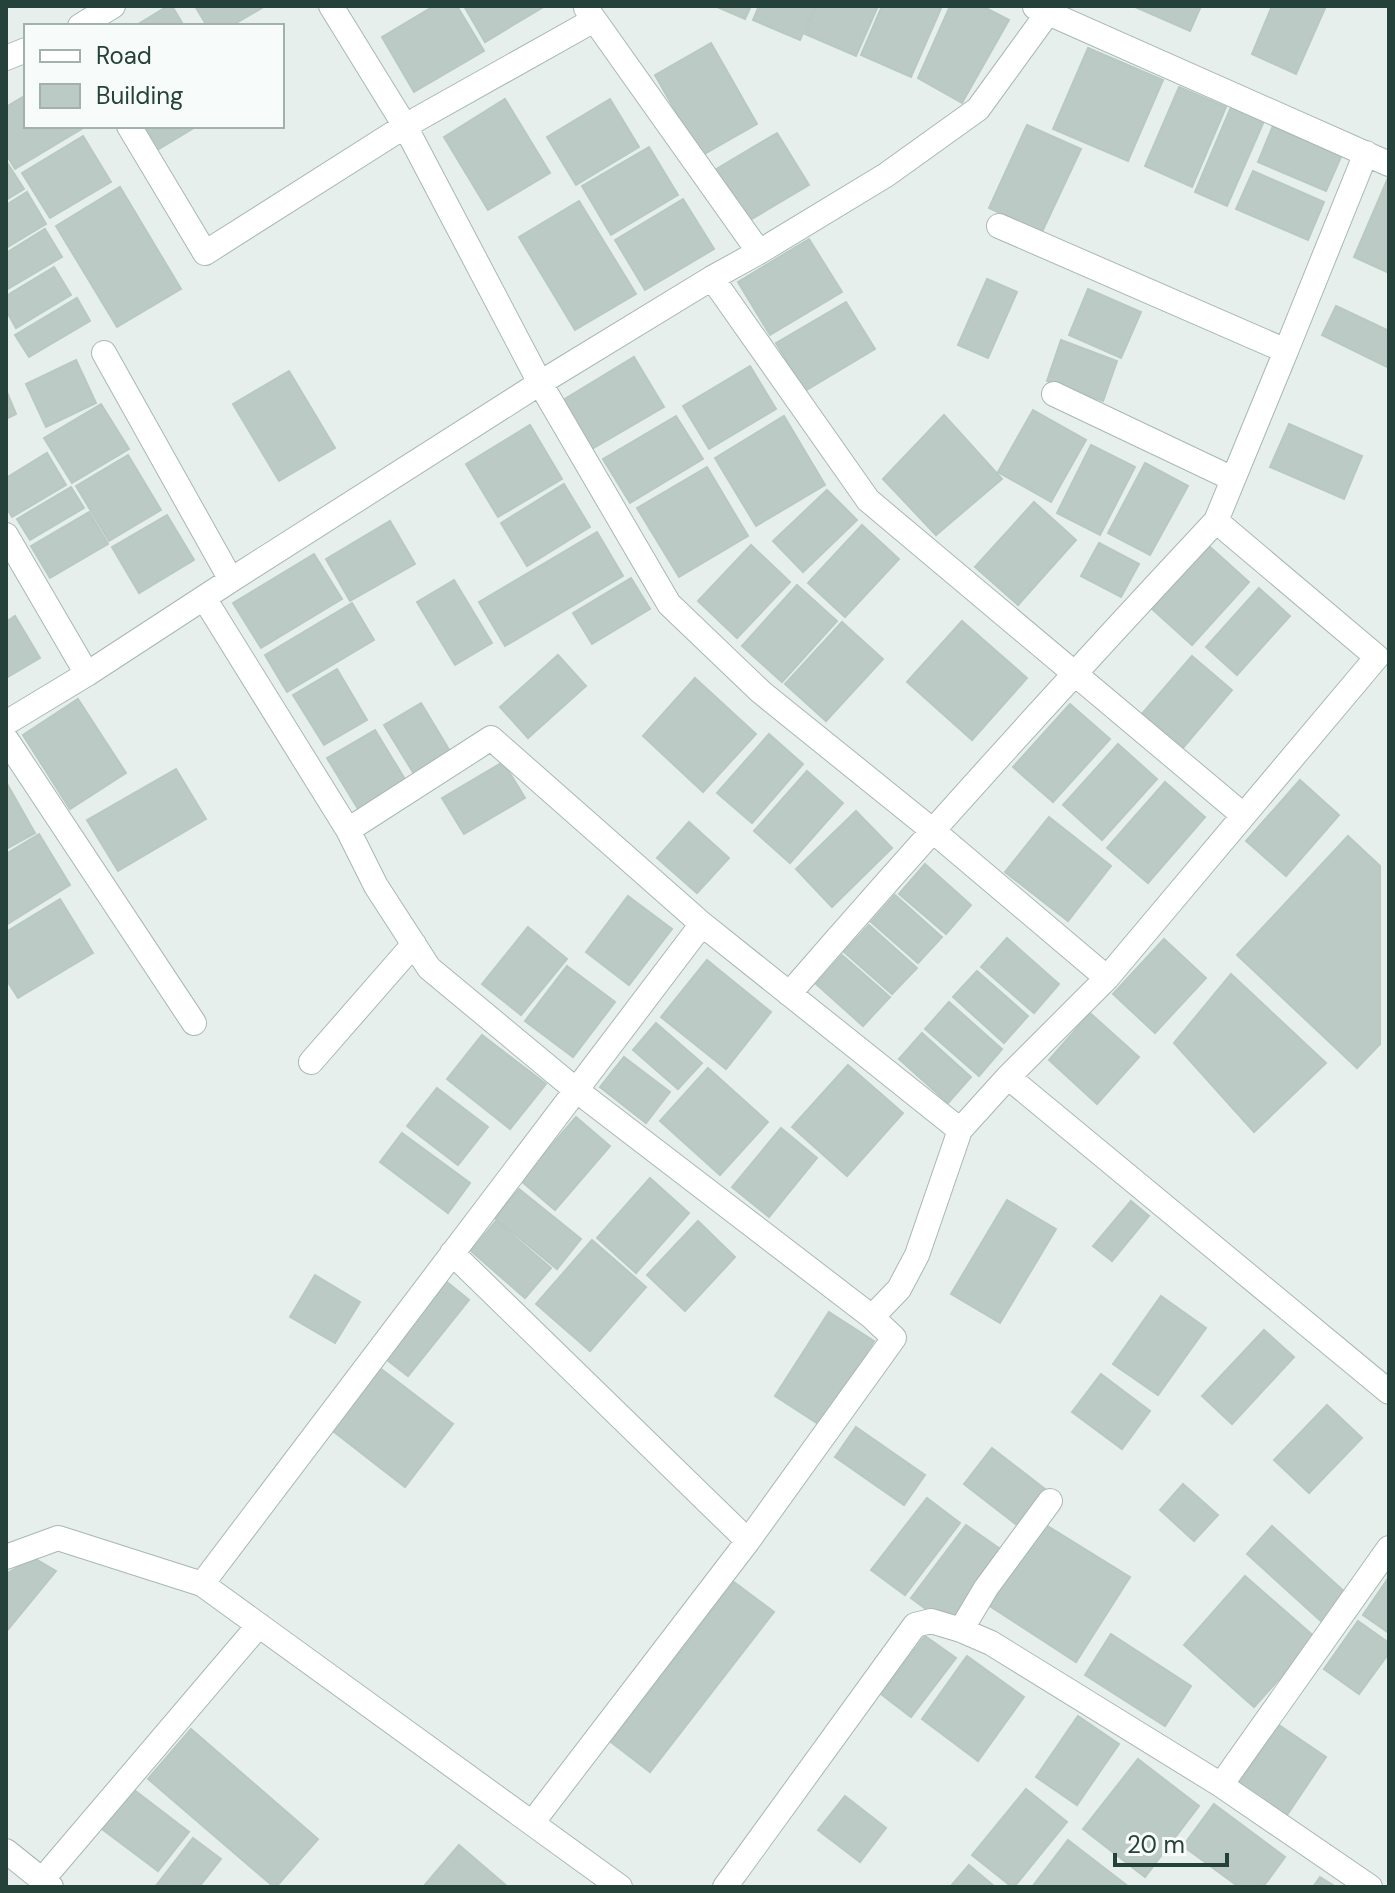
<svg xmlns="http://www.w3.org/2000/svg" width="1395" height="1893" font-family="'DM Sans',sans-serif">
	<rect width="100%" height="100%" fill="#e6efeb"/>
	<!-- building -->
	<path fill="#bbcac4" stroke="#b8c9c2" stroke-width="2" d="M168 6H172L184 26H135Z
		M195 6H265L231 26H207Z
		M434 6H457L484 51 414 92 382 37Z
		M464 6H545L485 42Z
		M715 6H751L745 19Z
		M759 6H815L800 40 753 20Z
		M817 6H878L856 56 805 34Z
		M882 6H942L911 77 861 55Z
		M950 6H982L1009 20 962 103 918 78Z
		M1133 6H1201L1190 31Z
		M1272 6H1326L1296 74 1252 54Z
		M711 43 757 124 701 156 655 75Z
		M1088 48 1163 80 1128 161 1053 129Z
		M1179 87 1226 107 1192 187 1145 166Z
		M26 95V126H81L83 128 15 169 6 154V107Z
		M505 99 550 173 488 210 444 137Z
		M610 99 639 147 576 185 547 137Z
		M1231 107 1264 121 1227 206 1195 192Z
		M1275 121 1344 150 1326 191 1258 162Z
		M1027 125 1081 149 1042 232 989 208Z
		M145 126H197L159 149Z
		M777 133 809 185 745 223 713 171Z
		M83 136 111 182 50 218 22 173Z
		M649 147 678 195 611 235 582 186Z
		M6 161 24 189 6 200Z
		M1253 171 1324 202 1308 240 1236 209Z
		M1388 178 1389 179V273L1354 257Z
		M120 187 181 289 117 327 56 226Z
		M27 192 46 224 6 248V205Z
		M683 199 714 249 645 290 615 240Z
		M579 201 636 294 575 330 519 237Z
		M45 229 62 257 6 290V253Z
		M809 239 842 292 770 335 738 282Z
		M54 267 71 295 16 328 6 310V296Z
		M987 279 1017 292 988 358 958 345Z
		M1088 289 1141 312 1121 358 1069 335Z
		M77 298 90 321 29 357 15 335Z
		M846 302 875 349 805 391 776 343Z
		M1336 306 1389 331V368L1322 335Z
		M1061 340 1117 361 1103 401 1047 381Z
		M634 357 664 407 592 449 563 400Z
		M76 360 96 403 46 427 26 384Z
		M750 366 776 409 709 449 683 406Z
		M289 371 335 448 279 481 233 404Z
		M6 390 16 414 6 419Z
		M101 404 129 449 72 483 44 438Z
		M1033 410 1086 440 1051 502 998 472Z
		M944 415 1002 479 936 535 883 479Z
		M676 416 703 459 630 503 603 459Z
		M784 416 825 485 756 526 715 458Z
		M1289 424 1362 456 1344 499 1270 467Z
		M530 425 562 479 498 517 466 464Z
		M1091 445 1135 467 1100 535 1057 513Z
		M47 453 66 485 12 517 6 507V478Z
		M128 455 161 510 109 541 76 486Z
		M1145 463 1188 486 1150 555 1108 533Z
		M707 467 748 536 679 577 637 508Z
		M564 484 590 527 527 566 501 523Z
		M71 487 84 508 30 540 17 519Z
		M827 490 857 520 803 572 773 541Z
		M1034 502 1076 540 1018 605 975 567Z
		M89 512 108 544 50 578 31 546Z
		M167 515 194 560 139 593 112 547Z
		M390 521 415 564 350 601 326 559Z
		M862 525 899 559 845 617 808 583Z
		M597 532 623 576 505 646 479 602Z
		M1099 543 1139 564 1121 597 1081 576Z
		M751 545 790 582 737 638 698 601Z
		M1209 546 1249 582 1192 645 1152 609Z
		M314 554 342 599 261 648 233 603Z
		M631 578 650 609 592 644 573 613Z
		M454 580 492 643 455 665 417 602Z
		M797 585 837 621 782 682 742 646Z
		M1259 588 1290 616 1237 675 1206 647Z
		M352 603 374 640 287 692 265 655Z
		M15 616 40 658 6 678V622Z
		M962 621 1027 678 972 740 907 682Z
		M842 622 883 659 826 721 785 684Z
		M558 655 586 686 528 738 500 707Z
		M1192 656 1232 690 1182 749 1141 715Z
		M337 669 367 720 324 745 293 695Z
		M695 678 756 734 703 792 643 736Z
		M78 699 126 773 70 809 23 735Z
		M421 703 451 753 414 774 384 725Z
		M1070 704 1110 739 1053 802 1013 767Z
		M375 730 406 781 358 809 327 758Z
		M769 734 803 764 752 823 717 793Z
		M1118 744 1157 779 1102 840 1063 805Z
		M503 762 525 798 464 834 442 798Z
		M176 769 206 819 118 871 87 820Z
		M807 771 843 803 790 863 754 831Z
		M1300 780 1339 815 1286 876 1246 841Z
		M6 782 35 833 6 849Z
		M1165 782 1205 817 1148 883 1107 848Z
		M856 811 892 848 832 907 796 869Z
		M1049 817 1111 866 1068 921 1005 872Z
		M689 822 729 858 697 893 657 858Z
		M39 834 70 885 6 925V854Z
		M1348 836 1380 866V1044L1357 1068 1237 955Z
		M925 864 971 905 946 934 899 894Z
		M895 895 942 937 918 963 871 922Z
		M628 896 672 929 629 985 586 952Z
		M60 899 93 953 18 998 6 979V932Z
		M869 925 917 968 892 994 844 952Z
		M528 927 567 959 521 1015 482 984Z
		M1007 938 1059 984 1034 1013 981 967Z
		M1164 939 1206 978 1155 1033 1113 994Z
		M842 955 890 997 863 1026 816 984Z
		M707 960 771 1012 726 1069 661 1017Z
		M567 966 615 1002 573 1057 525 1021Z
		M977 971 1028 1016 1004 1043 953 997Z
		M1231 974 1326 1063 1254 1132 1174 1043Z
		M949 1002 1002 1049 979 1076 925 1029Z
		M1090 1013 1139 1057 1097 1104 1049 1060Z
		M656 1023 702 1063 678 1089 633 1050Z
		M922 1033 971 1077 948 1103 899 1059Z
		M482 1035 546 1084 510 1129 447 1079Z
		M624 1057 670 1092 646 1123 600 1087Z
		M848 1065 903 1113 847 1176 792 1127Z
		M708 1068 768 1122 720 1175 660 1121Z
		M437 1088 488 1127 458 1165 407 1126Z
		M576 1117 610 1146 555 1210 521 1181Z
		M781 1128 817 1158 769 1217 732 1187Z
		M402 1133 470 1183 448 1213 380 1162Z
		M650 1178 689 1213 636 1273 597 1238Z
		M519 1189 581 1239 557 1269 495 1218Z
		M1007 1200 1056 1229 1000 1323 951 1294Z
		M1131 1201 1149 1216 1112 1261 1093 1246Z
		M496 1221 551 1268 525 1298 471 1251Z
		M698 1221 735 1257 685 1311 647 1275Z
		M592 1240 646 1287 590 1351 536 1304Z
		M315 1275 360 1302 335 1343 290 1317Z
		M442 1278 469 1300 408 1376 382 1356Z
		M1161 1296 1206 1328 1158 1395 1113 1364Z
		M829 1312 874 1341 820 1425 775 1396Z
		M1264 1330 1294 1357 1232 1424 1202 1396Z
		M372 1362 453 1424 405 1487 324 1424Z
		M1101 1374 1150 1411 1122 1449 1072 1412Z
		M1327 1405 1362 1438 1309 1493 1274 1460Z
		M856 1427 925 1475 904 1505 835 1457Z
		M992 1448 1050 1493 1022 1529 964 1484Z
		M1183 1484 1218 1515 1194 1541 1160 1510Z
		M927 1498 960 1523 905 1595 871 1570Z
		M1041 1522 1130 1577 1076 1662 988 1605Z
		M966 1525 1003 1551 949 1626 911 1598Z
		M1272 1526 1347 1594 1322 1622 1247 1554Z
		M34 1558 56 1571 6 1632V1574Z
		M1245 1576 1316 1638 1254 1707 1184 1645Z
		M1389 1577V1633L1363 1615Z
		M734 1582 774 1612 650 1772 611 1742Z
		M1358 1621 1389 1643V1653L1359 1694 1324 1669Z
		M1111 1634 1191 1686 1165 1726 1085 1675Z
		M925 1636 956 1658 911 1717 881 1694Z
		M967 1656 1024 1697 978 1761 922 1719Z
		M1078 1716 1119 1744 1077 1805 1036 1777Z
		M1279 1725 1326 1757 1285 1818 1237 1786Z
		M191 1729 318 1839 276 1887H274L148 1779Z
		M1138 1759 1199 1806 1145 1877 1083 1829Z
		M129 1786 189 1832 158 1871 98 1826Z
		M1026 1789 1067 1822 1014 1887H1012L972 1855Z
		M845 1796 886 1828 860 1862 818 1830Z
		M1214 1804 1285 1857 1263 1887H1239L1183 1846Z
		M193 1838 221 1859 199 1887H155Z
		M1068 1840 1129 1887H1032Z
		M459 1845 508 1887H423Z
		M969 1865 995 1887H950Z
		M1320 1877 1336 1887H1313Z"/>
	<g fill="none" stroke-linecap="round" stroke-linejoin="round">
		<defs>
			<path id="minor" d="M331 6 405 126 540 383 669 604 761 692 932 830 1107 978 1377 657 1216 521 1286 351
				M1035 7 1389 164
				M586 8 759 252
				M80 26 113 6
				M6 58 26 50
				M129 126 205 253 405 126 594 20
				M999 226 1286 351 1366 153
				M712 278 868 500 1243 815
				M104 353 231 580
				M1054 394 1233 479
				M6 535 87 674
				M204 598 348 830 491 738 702 924 960 1130
				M6 723 87 674 231 580 540 383 712 278 759 252 886 175 978 109 1047 14 1050 6
				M6 739 194 1023
				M348 830 376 886 429 968 576 1090 872 1317 894 1338 748 1541 532 1823
				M789 994C928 834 1071 676 1216 521
				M311 1062 414 944
				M1008 1077 1389 1392
				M452 1253 748 1541
				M872 1317 899 1289 917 1255 960 1130 1008 1077 1107 978
				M6 1557 58 1538 202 1584 620 1887
				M202 1584 702 924
				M961 1630 986 1588 1050 1501
				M1221 1785 1389 1548
				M6 1851 51 1887
				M42 1880 259 1625
				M725 1887 915 1625 931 1621 961 1630 991 1643 1221 1785 1370 1887"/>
		</defs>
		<!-- minor casing -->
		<use href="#minor" stroke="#a8b8b2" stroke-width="26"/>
		<!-- minor -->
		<use href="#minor" stroke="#fff" stroke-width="24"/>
	</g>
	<!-- border -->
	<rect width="1395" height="1893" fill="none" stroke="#24423a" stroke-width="16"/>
	<!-- legend -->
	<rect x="24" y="24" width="260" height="104" fill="#f7fbf9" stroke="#a3b1ad" stroke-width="2"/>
	<rect x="40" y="50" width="40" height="12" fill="#ffffff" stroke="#a3b1ad" stroke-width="2"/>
	<text x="96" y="64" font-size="24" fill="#24423a">Road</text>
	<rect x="40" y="84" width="40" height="24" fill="#bbcac4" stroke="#a3b1ad" stroke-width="2"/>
	<text x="96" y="104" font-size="24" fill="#24423a">Building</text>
	<!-- scale -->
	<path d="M1115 1853v12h112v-12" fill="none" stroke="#24423a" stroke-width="4"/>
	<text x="1127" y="1853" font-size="24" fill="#24423a" stroke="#f7fbf9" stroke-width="6" paint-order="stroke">20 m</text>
</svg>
